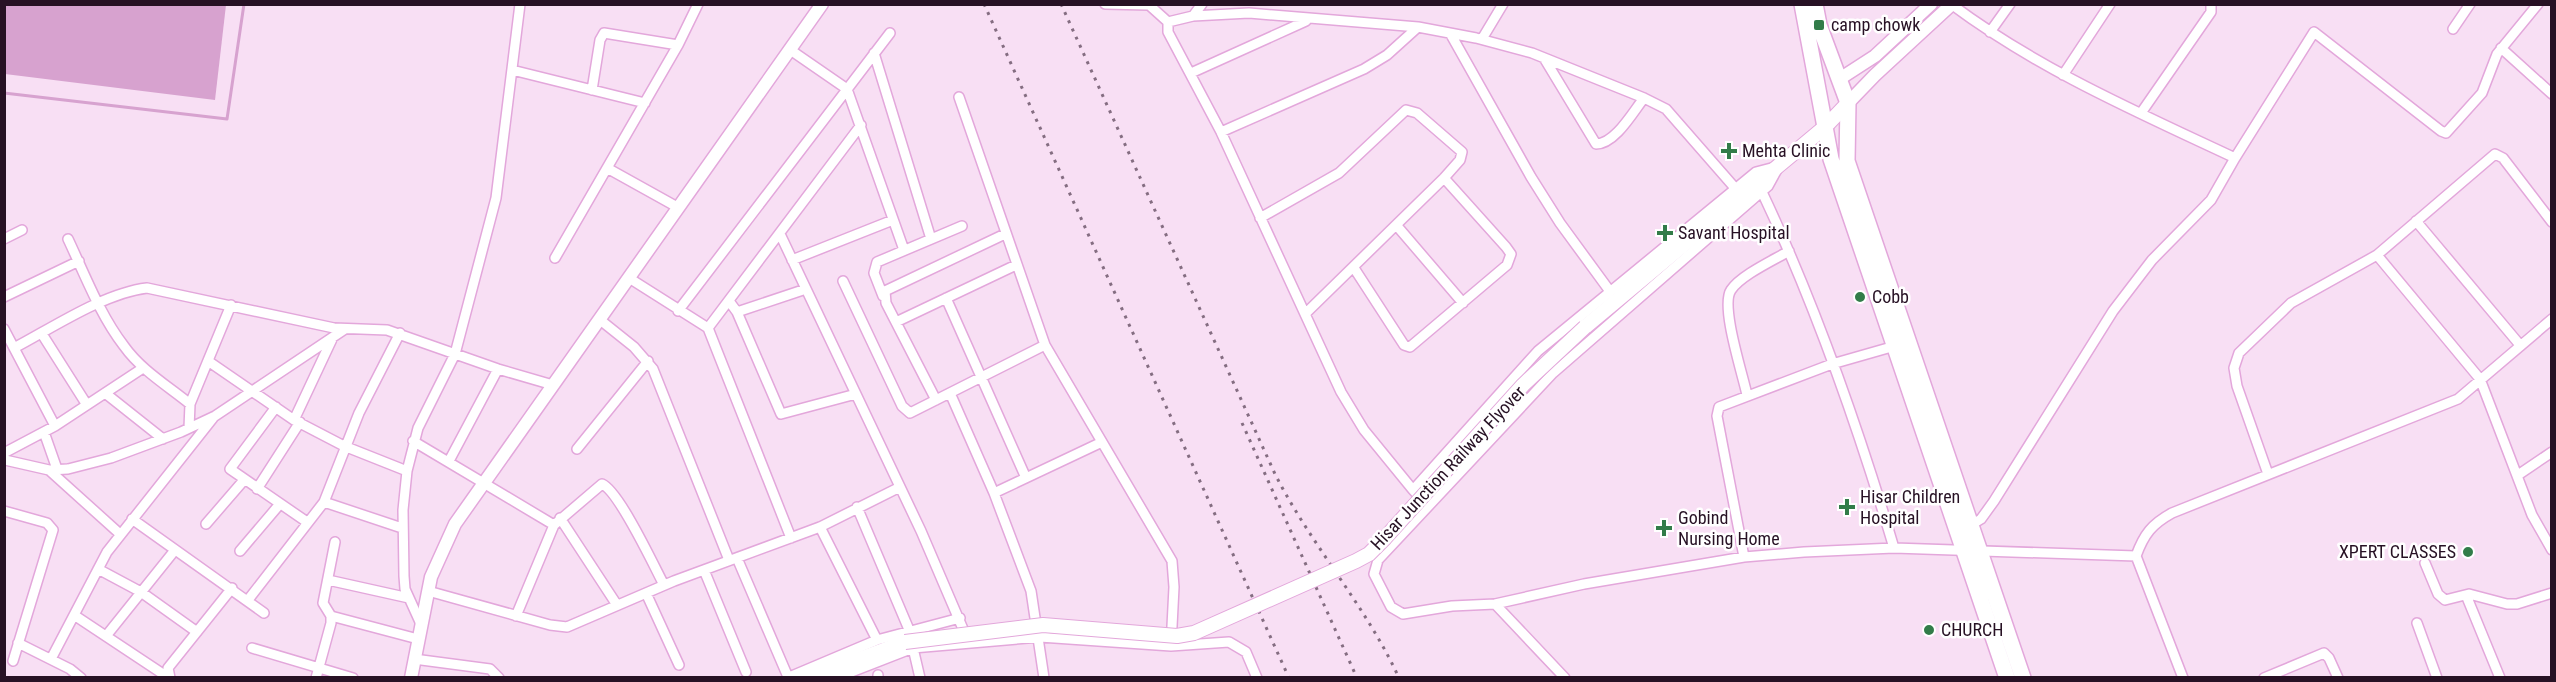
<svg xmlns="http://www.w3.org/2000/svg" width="2556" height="682" font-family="'Roboto Condensed',sans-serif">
	<rect width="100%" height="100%" fill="#f8dff4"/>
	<!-- water -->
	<path fill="#d7a2cf" d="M5 4 226 5 215 100 5 74Z"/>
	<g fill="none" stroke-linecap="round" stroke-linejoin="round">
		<!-- stream -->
		<path stroke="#d7a2cf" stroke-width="3" d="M4 93 227 119 244 4"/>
		<defs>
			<path id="minor" d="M1105 4 1148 5
				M1148 4 1168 22
				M1951 4C2038 69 2137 112 2235 158L2211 200 2152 260 2113 311 1994 501 1981 519 1968 527
				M1193 16 1202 4
				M2453 29 2470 4
				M1990 32 2010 4
				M1450 33 1531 177 1560 223 1609 290
				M1482 39 1503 4
				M2501 48 2552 94
				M789 49 847 89 904 250
				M874 53 931 239
				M1544 58 1596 144C1615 144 1633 112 1644 98
				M512 70 645 103
				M1191 73 1306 21
				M2063 75 2110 4
				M592 90 600 40 604 33 678 45
				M959 97 1045 345 1172 561 1174 587 1171 646 1229 642 1246 652 1257 678
				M2141 113 2211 12V4
				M1221 132 1364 69 1387 55 1418 27
				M2235 158 2314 32 2441 131 2446 133 2482 93 2497 54 2538 4
				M607 168 679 208
				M1762 192C1816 306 1858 427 1894 548
				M1260 218 1339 173 1406 110 1417 113 1462 152 1460 160 1444 178 1305 314
				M2416 221 2520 345
				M1397 226 1463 303
				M780 234 921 531 969 643
				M4 239 22 230
				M68 239C85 275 100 315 124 346 141 370 168 386 190 404L189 428
				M2377 255 2480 379 2532 515 2552 550
				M555 258 678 45 698 4
				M792 260 893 220
				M1354 268 1404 345 1410 347 1507 265 1511 254 1506 247 1444 178
				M629 278 708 328 791 538
				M843 281 902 406 910 413 1045 345
				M883 296 874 273 877 262 962 226
				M4 297 79 261
				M946 298 1026 478
				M729 301 737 312 781 414 856 394
				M678 311 890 33
				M737 312 806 289
				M599 319 634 347 653 369 729 560
				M896 322 1016 265
				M708 328 861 125
				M4 329 55 426
				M42 334 87 405
				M14 348C52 328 104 293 147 288L334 328 387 330 498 369 553 385
				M208 361 294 420 344 446 407 471
				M105 393 163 439
				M950 393 994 493 1031 591 1044 678
				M1747 395C1743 375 1720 306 1731 290 1741 275 1774 260 1789 251
				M936 400 886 303 885 291 1005 234
				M190 404 231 305
				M276 407 230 469 307 522
				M294 420 333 337
				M44 432 57 469
				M413 441 554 525
				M577 449 648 361
				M4 453 55 426 143 368
				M5 460 49 470 68 469 111 458 181 432 215 416 345 329
				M449 461 498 369
				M49 470 120 534
				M2268 474 2237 386 2234 368 2239 353 2291 303 2377 255 2495 154 2503 158 2552 222
				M2518 475 2552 452
				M257 489 300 422
				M1413 490 1364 430 1341 392 1221 132 1168 32V22L1193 16 1249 13 1418 27 1476 38 1532 53 1644 98 1666 109 1735 188
				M994 493 1102 442
				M324 502 402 528
				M1427 505 1413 490 1538 351 1756 172 1779 166 1768 186 1553 373 1378 560 1374 574 1391 607 1403 614 1452 606 1495 604 1584 584 1744 557 1804 552 1894 548 2136 556
				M857 507 910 632
				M4 511 47 523 53 530 13 661
				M560 518 617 605
				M132 519 264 613
				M206 524 244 480
				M820 527 877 640
				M240 551 279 505
				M1744 557 1717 416 1719 407 1832 364 1895 346
				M737 558 788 677
				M2425 563 2438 594 2445 600 2469 594 2507 604H2517L2552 593
				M98 569 141 592 197 632
				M704 570 746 672
				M328 580 409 598
				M428 591 550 625 567 627 674 581 820 527 900 487
				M646 593 679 665
				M2466 595 2500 678
				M248 600 324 502 359 413 400 333
				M1495 604 1565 678
				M74 615 169 678
				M331 616 418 639
				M516 616 554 525 602 484C619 491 654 566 664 585
				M420 622 405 589 404 576 403 510 407 471 418 428 455 354 496 198 520 4
				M2417 623 2437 678
				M106 636 175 550
				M18 643 70 669 81 678
				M252 648 353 678
				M913 648 920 678
				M51 659 107 552 213 418
				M414 659 490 669 499 678
				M878 675V678
				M170 678 168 668 232 588
				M316 678 331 623V616L323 603 335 542
				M787 678 877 640 960 618
				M836 678 913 648 1040 637 1171 646
				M2183 678 2136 556C2144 534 2152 524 2172 513L2458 399 2552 319
				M2264 678 2324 653 2329 658 2338 678"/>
			<path id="tertiary" d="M1841 78 1875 56 1931 4
				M1848 103 1875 75 1952 4
				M411 678 431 577 455 524 822 4"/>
			<path id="secondary" d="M1585 327 1825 127 1848 103
				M809 678 905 642"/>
			<path id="primary" d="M1802 4 1831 159 2007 678
				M1815 4 1819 25 1848 103 1847 161 2023 678"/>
		</defs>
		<!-- minor casing -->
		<use href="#minor" stroke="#e3a7db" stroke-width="12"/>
		<!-- tertiary casing -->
		<use href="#tertiary" stroke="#e3a7db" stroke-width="15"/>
		<!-- secondary casing -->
		<use href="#secondary" stroke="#e3a7db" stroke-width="16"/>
		<!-- primary casing -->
		<use href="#primary" stroke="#e3a7db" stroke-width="18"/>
		<!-- minor -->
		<use href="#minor" stroke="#fff" stroke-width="9"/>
		<!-- tertiary -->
		<use href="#tertiary" stroke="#fff" stroke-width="12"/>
		<!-- secondary -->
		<use href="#secondary" stroke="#fff" stroke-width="14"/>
		<!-- primary -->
		<use href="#primary" stroke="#fff" stroke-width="15"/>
		<!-- rail -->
		<path stroke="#846d81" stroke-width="3" stroke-dasharray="3 6" stroke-linecap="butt" d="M984 4 1289 678
			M1061 4 1275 474C1311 545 1366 606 1399 678
			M1242 423 1357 678"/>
		<defs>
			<path id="secondary-bridge" d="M905 642 1043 625 1177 636 1194 633 1356 561 1369 554 1385 538 1523 385 1585 327"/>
		</defs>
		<!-- secondary-bridge casing -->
		<use href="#secondary-bridge" stroke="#e3a7db" stroke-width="16" stroke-linecap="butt"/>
		<!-- secondary-bridge -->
		<use href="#secondary-bridge" stroke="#fff" stroke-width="14"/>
	</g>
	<!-- markers -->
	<g fill="#327c49" stroke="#fff" stroke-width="2">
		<rect x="1813" y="19" width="12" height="12" rx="3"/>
		<path d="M1726 142h6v6h6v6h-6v6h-6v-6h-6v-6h6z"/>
		<path d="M1662 224h6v6h6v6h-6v6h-6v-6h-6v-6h6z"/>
		<circle cx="1860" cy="297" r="6"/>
		<path d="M1844 498h6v6h6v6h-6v6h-6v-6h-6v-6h6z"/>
		<path d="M1661 519h6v6h6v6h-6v6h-6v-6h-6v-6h6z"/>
		<circle cx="2468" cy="552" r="6"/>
		<circle cx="1929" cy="630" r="6"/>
	</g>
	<g text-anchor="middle" stroke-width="5" stroke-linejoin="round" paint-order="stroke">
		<!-- poi labels -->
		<g font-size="18" fill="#271124" stroke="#fff" text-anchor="start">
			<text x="1831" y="31">camp chowk</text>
			<text x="1742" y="157">Mehta Clinic</text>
			<text x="1678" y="239">Savant Hospital</text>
			<text x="1872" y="303">Cobb</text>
			<text x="1860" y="503">Hisar Children<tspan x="1860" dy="21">Hospital</tspan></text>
			<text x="1678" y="524">Gobind<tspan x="1678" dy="21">Nursing Home</tspan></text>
			<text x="2456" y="558" text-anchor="end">XPERT CLASSES</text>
			<text x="1941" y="636">CHURCH</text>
		</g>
		<!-- street labels -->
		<g font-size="18" fill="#271124" stroke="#fff">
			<text transform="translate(1448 468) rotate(-47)" y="6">Hisar Junction Railway Flyover</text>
		</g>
	</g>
	<!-- border -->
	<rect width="2556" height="682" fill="none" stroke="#271124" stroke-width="12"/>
</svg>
